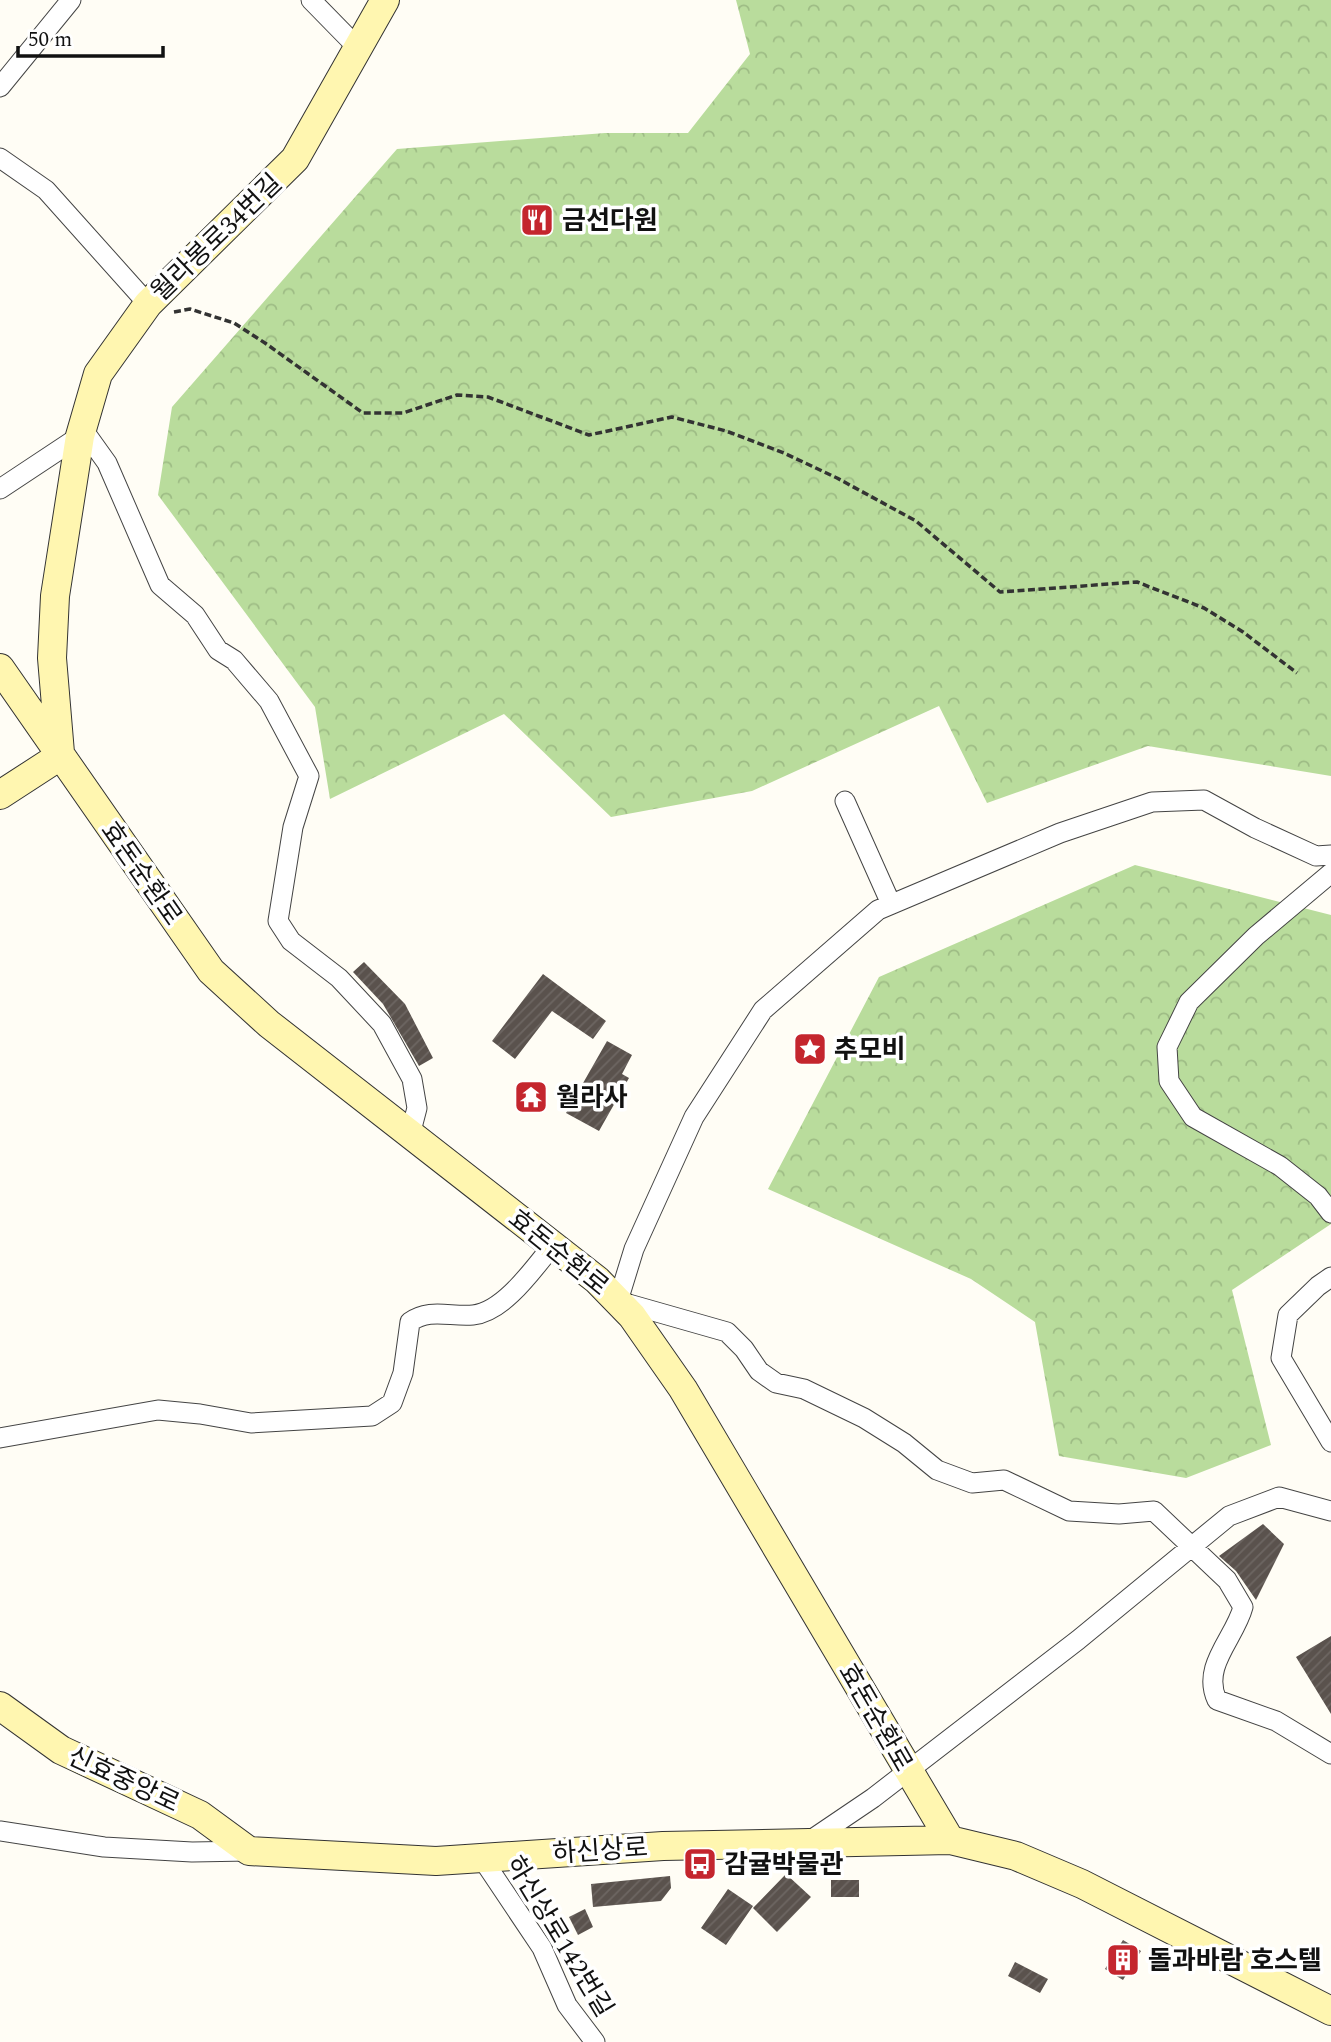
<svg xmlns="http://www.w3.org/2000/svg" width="1331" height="2042" font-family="Spectral,'Noto Sans KR',serif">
	<defs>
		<pattern id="forest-crowns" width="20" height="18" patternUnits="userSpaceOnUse" patternTransform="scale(1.75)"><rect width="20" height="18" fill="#b9dc9c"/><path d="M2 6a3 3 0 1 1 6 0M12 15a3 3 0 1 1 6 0" fill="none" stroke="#9ebc85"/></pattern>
		<pattern id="building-hatch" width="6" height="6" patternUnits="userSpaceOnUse" patternTransform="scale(1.75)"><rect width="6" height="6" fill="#5a524d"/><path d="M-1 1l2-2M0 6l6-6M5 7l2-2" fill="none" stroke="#6d6662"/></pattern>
	</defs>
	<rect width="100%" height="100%" fill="#fffdf5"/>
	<!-- forest -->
	<path fill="url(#forest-crowns)" d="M736 0H1331V776L1148 746 987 803 939 706 752 791 611 817 504 714 330 799 315 707 158 495 172 407 397 149 605 133H688L750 54Z
		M1135 865 1331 915V1224L1232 1290 1271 1445 1186 1478 1059 1456 1035 1322 971 1279 768 1189 879 977Z"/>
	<!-- building -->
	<path fill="url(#building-hatch)" d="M364 962 405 1004 433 1058 419 1066 383 1004 353 972Z
		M543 974 606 1021 593 1039 552 1011 515 1059 492 1041Z
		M607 1041 632 1055 622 1074 629 1078 599 1131 566 1113Z
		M1263 1524 1284 1544 1256 1600 1236 1571 1219 1556Z
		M1331 1636V1714L1296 1657Z
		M786 1874 811 1897 777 1932 753 1908Z
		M670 1876 671 1888 661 1901 593 1907 591 1884Z
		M831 1880H859V1897H831Z
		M728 1889 753 1906 726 1945 701 1928Z
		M585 1909 593 1927 578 1935 569 1917Z
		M1123 1940 1141 1951 1123 1980 1105 1969Z
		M1015 1962 1048 1979 1040 1993 1008 1976Z"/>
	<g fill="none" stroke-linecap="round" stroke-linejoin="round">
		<defs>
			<path id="street" d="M311 0 358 48
				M0 87 71 0
				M0 158 46 190 148 304
				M82 428 107 463 160 585 195 615 218 650 234 660 269 701 309 776 293 827 278 921 291 941 339 978 382 1024 412 1079 417 1108 410 1135
				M0 489 80 436
				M845 801 891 904
				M1331 855 1316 856 1255 828 1204 800 1152 802 1060 833 878 910 763 1010 694 1117 634 1249 618 1301 727 1332 744 1349 759 1371 776 1383 804 1389 864 1418 904 1443 937 1470 972 1483 1004 1480 1069 1511 1119 1514 1154 1511 1227 1580 1243 1607C1235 1638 1201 1666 1217 1700L1276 1721 1331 1754
				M1331 873 1256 936 1189 1002 1167 1047 1169 1081 1193 1117 1280 1166 1318 1196 1331 1213
				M1331 1277 1318 1286 1288 1315 1281 1358 1331 1442
				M0 1438 158 1410 200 1414 251 1423 372 1416 392 1403 403 1373 410 1322C429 1308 450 1317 473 1315 504 1312 534 1268 553 1245
				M0 1831 104 1847 192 1852 249 1851
				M808 1842 873 1798 1078 1640 1229 1516 1279 1497 1331 1511
				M481 1857 542 1948 567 2005 595 2042"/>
			<path id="secondary" d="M0 668 211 971 269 1024 597 1280 632 1316 683 1389 950 1840
				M60 753 52 658 55 596 80 436 98 374 148 304 295 159 385 0
				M0 795 60 756
				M0 1706 61 1750 200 1815 249 1851 436 1861 663 1846 950 1840 1016 1856 1082 1884 1331 2011"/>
		</defs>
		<!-- street casing -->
		<use href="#street" stroke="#444" stroke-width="21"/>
		<!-- secondary casing -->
		<use href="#secondary" stroke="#333" stroke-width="30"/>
		<!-- path -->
		<path stroke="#333" stroke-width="3.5" stroke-dasharray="7 3.5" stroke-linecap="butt" d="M174 312 190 309 234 323 265 343 363 413H403L457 395 488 397 589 435 672 417 726 431 784 453 837 478 916 521 1000 592 1137 582 1204 608 1243 632 1297 673"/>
		<!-- street -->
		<use href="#street" stroke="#fff" stroke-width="19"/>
		<!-- secondary -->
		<use href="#secondary" stroke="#fff6b0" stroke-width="28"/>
	</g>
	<!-- icons -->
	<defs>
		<symbol id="restaurant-square" viewBox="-11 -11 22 22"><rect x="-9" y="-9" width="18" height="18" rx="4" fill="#c4262e" stroke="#fff"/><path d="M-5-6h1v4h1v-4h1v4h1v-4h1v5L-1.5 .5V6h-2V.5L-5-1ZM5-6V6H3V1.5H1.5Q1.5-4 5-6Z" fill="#fff"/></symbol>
		<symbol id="sight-square" viewBox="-11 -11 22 22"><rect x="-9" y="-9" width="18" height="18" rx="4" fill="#c4262e" stroke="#fff"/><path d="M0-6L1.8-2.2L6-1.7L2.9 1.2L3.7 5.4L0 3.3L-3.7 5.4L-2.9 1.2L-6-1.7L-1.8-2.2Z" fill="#fff"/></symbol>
		<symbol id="temple-square" viewBox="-11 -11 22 22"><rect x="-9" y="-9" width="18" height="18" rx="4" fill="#c4262e" stroke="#fff"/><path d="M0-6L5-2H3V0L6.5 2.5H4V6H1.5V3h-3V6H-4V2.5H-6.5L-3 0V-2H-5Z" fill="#fff"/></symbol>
		<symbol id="bus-square" viewBox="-11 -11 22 22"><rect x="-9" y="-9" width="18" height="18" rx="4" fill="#c4262e" stroke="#fff"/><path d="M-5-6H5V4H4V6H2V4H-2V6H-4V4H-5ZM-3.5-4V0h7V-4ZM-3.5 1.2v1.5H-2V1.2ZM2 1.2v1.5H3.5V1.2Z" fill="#fff"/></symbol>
		<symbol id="building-square" viewBox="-11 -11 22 22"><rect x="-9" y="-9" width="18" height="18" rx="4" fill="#c4262e" stroke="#fff"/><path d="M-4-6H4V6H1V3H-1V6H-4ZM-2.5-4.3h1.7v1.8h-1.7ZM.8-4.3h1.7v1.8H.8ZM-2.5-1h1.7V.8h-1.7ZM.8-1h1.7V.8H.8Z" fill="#fff"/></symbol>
	</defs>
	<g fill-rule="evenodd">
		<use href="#restaurant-square" x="518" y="201" width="38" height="38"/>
		<use href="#sight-square" x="791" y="1030" width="38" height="38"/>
		<use href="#temple-square" x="512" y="1078" width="38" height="38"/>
		<use href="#bus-square" x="681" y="1845" width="38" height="38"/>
		<use href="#building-square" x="1104" y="1941" width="38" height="38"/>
	</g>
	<g text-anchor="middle" stroke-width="7" stroke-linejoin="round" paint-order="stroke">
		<!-- poi labels -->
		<g font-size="26" font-weight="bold" fill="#111" stroke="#fff" text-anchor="start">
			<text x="562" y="229">금선다원</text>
			<text x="834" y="1058">추모비</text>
			<text x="556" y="1106">월라사</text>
			<text x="724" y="1873">감귤박물관</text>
			<text x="1148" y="1969">돌과바람 호스텔</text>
		</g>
		<!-- street labels -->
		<g font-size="26" fill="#111" stroke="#fff">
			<text transform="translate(216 237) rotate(-44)" y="9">월라봉로34번길</text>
			<text transform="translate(142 873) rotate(55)" y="9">효돈순환로</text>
			<text transform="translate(559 1252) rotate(39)" y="9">효돈순환로</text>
			<text transform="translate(876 1717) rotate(60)" y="9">효돈순환로</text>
			<text transform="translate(124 1779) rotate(25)" y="9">신효중앙로</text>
			<text transform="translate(600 1850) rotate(-4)" y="9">하신상로</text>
			<text transform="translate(560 1936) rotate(59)" y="9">하신상로142번길</text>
		</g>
	</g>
	<!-- scale -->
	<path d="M18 46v10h145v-10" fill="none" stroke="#111111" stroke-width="3.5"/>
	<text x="28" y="46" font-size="21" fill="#111111" stroke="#ffffff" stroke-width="5" paint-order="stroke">50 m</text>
</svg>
